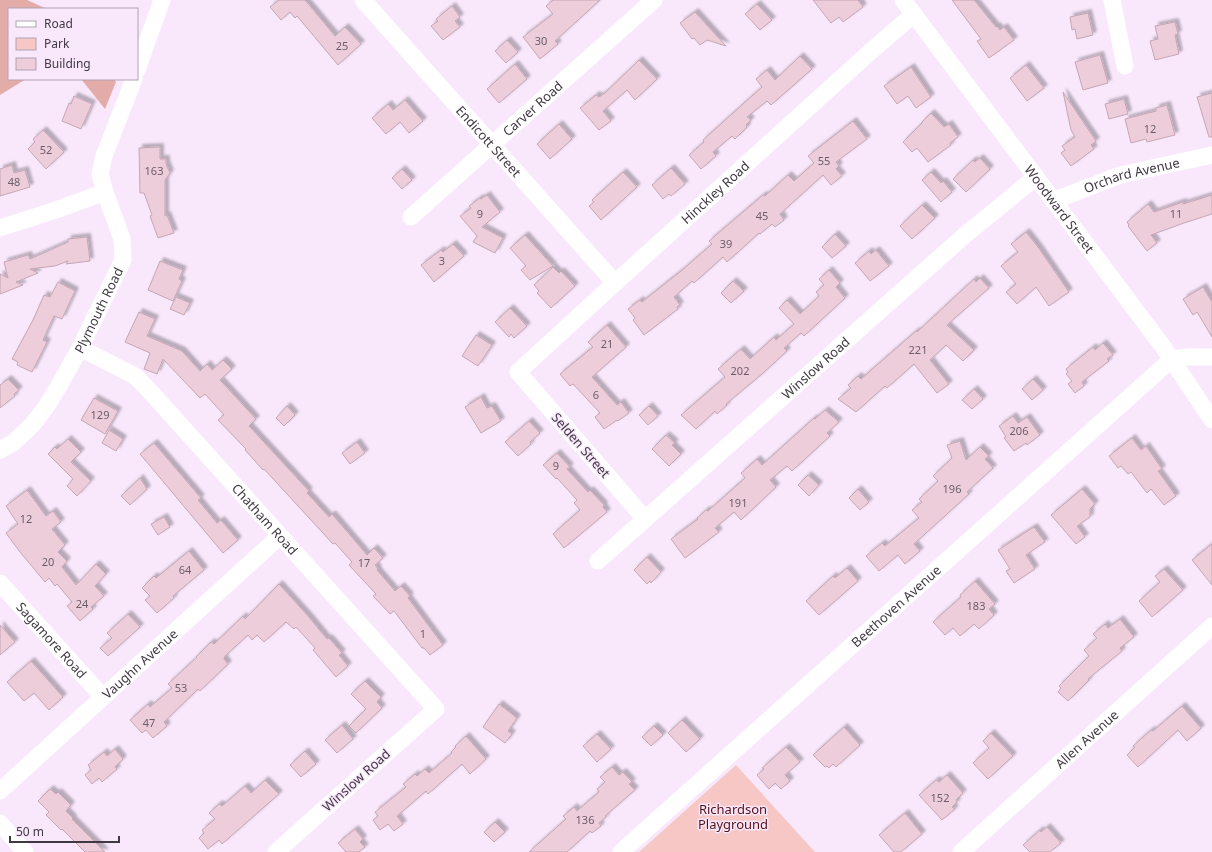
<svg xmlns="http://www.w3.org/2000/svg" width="1212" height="852" font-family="'Noto Sans',sans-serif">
	<defs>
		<filter id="shadow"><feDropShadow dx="3.5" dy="-3.5" stdDeviation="1" flood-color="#0004"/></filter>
	</defs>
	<rect width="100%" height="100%" fill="#f9e8fc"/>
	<!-- green -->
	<path fill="#f6c7c5" d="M736 765 815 852H639Z"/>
	<!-- forest -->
	<path fill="#e4aca9" d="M0 0H27L47 9H9V79H26L0 95Z
		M81 79H114L116 82 105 109Z"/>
	<!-- building -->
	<path fill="#eecddb" stroke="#c5a6b3" filter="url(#shadow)" d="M279 0H305L335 36 345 27 361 44 338 65 297 16 295 18 290 12 281 20 270 7Z
		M553 0H600L555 41 558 44 540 59 523 37 553 14 546 6Z
		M813 0H858L863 7 843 22 839 17 831 23Z
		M952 0H974L996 27 997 26 1000 30 1004 27 1014 40 989 58 977 41 981 39Z
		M757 4 772 20 760 30 745 14Z
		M452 6 460 17 455 21 460 27 443 40 431 26 438 21 436 19Z
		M695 12 726 46 707 40 700 45 694 38 692 39 680 23Z
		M1088 13 1093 35 1077 39 1075 29 1072 30 1070 17Z
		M1175 22 1178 34 1175 35 1179 54 1155 60 1150 41 1158 39 1155 26Z
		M507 40 518 52 506 63 495 51Z
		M1100 55 1108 83 1083 90 1075 62Z
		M800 56 812 69 771 105 767 101 747 117 751 120 746 125 747 127 735 139 732 136 713 152 716 156 701 169 689 155 704 142 703 140 762 87 756 79 767 70 775 80Z
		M639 60 657 79 635 100 627 90 603 111 611 121 599 130 580 108 596 95 599 97 605 93Z
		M515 64 527 79 499 103 487 89Z
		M1026 65 1044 88 1027 101 1010 78Z
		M911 67 931 97 916 108 908 96 897 104 884 86Z
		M1063 92 1096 141 1091 145 1094 149 1071 166 1061 153 1065 150 1062 146 1075 137 1071 130Z
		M1212 93V137H1209L1197 97Z
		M74 96 92 104 81 129 62 121 69 103 71 104Z
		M1124 99 1128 114 1109 119 1105 104Z
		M405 100 423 121 409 133 400 122 386 134 372 118 388 104 393 110Z
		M1167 105 1175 135 1147 142 1146 139 1131 143 1125 119 1156 111V108Z
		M931 113 944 127 949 124 958 137 950 143 951 145 928 162 917 148 912 152 903 142 922 123V122Z
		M853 121 867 139 836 162 839 166 836 169 842 176 831 185 823 175 780 214 784 220 775 227 772 224 760 234 759 233 727 262 723 257 694 283 692 281 674 297 680 305 677 307 678 309 644 335 633 320 635 318 628 309 640 300 642 302 681 271 712 244 709 241 763 195 765 196 788 175 794 181 814 163 808 156Z
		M559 124 572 139 550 159 537 144Z
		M43 130 64 152 46 169 28 149 35 142 33 139Z
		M160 147V159H166V164L170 173 165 180V216L167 215 174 233 158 238 150 216 152 215 144 193H140L139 148Z
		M980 158 990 169 966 192 953 179 973 160 975 162Z
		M12 165 14 173 25 170 30 187 0 196V169Z
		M671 168 685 184 671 196 669 194 663 199 652 185Z
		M402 169 412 180 402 189 392 178Z
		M623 172 637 187 601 220 589 206 594 202 592 200Z
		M931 172 941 183 943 181 952 192 941 202 922 180Z
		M487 195 500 212 482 227 503 238 495 253 473 242 477 236 460 216 471 208 469 206 480 198 481 199Z
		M1212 195V214L1184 223 1151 235 1157 243 1147 251 1128 226 1129 225 1127 222 1148 204 1154 212 1183 202V204Z
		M922 205 935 218 912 239 900 226Z
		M1026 232 1038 247 1069 292 1049 306 1036 287 1017 304 1006 292 1016 284 1001 266 1018 252 1011 244Z
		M835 234 846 246 832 258 822 247Z
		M525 235 553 266 530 280 521 270 526 266 510 248Z
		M87 237 90 261 66 264 68 261 55 266 30 269 38 273 16 282 23 285 0 294V274L8 278 4 262 28 255 30 259 68 242V239Z
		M453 244 464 256 434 282 421 265 441 250 443 252Z
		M876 250 889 266 870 281 855 263 869 251 871 254Z
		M160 261 183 270 179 279 182 281 173 301 148 290Z
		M553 267 559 273 561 271 575 286 551 308 537 293 539 291 534 285Z
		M829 270 840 283 836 287 845 298 804 336 801 333 784 348 787 351 762 374 726 404 727 405 717 414 715 411 696 429 681 415 725 377 718 369 741 349 750 359 774 337 776 340 794 324 779 308 787 300 800 314 819 296 816 292 824 285 819 279Z
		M980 278 989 288 947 325 974 350 963 361 946 345 930 360 949 384 937 393 914 364 887 388 885 386 856 412 838 399 851 388 848 385 858 376 861 379 916 331 917 332 974 279 976 282Z
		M733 281 744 291 731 303 721 293Z
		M58 282 75 291 62 319 54 316 43 340 47 342 32 372 17 365 18 362 12 359 33 320 44 295 50 297Z
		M1203 287 1212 302V337L1197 312 1193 315 1183 299Z
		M176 297 190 303 184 315 170 309Z
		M510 308 527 326 514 338 511 334 509 337 495 322Z
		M139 312 155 319 147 336 182 351 200 371 207 364 212 370 223 360 232 369 220 380 256 419 249 426 309 491 307 493 329 517 332 514 367 555 374 548 383 558 375 565 378 569 377 570 395 591 401 586 410 596 408 598 443 645 430 655 424 648H422L394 611 390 614 373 596 376 594 349 565 352 562 335 543 333 544 264 469 263 470 245 450 246 449 218 420 224 415 205 394 200 398 163 359 157 374 144 369 150 353 125 342Z
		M607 325 626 347 592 377 617 405 621 402 629 413 618 421 617 420 604 429 595 417 600 413 573 384 570 386 560 374 593 347 588 342Z
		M476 335 492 345 478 366 462 356Z
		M1103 343 1113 355 1107 359 1109 361 1082 382 1084 386 1075 393 1068 384 1072 381 1066 374 1068 372 1066 369 1093 347 1095 350Z
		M8 379 19 390 14 394 15 396 0 408V385Z
		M1033 379 1043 390 1032 400 1022 389Z
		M974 389 983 399 972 409 962 400Z
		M481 397 487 408 492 406 501 421 481 433 465 407Z
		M94 398 118 411 105 434 81 420Z
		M287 406 295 415 284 426 276 418Z
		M649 406 658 416 648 425 639 415Z
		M825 410 839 422 827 433 830 436 792 471 787 466 770 480 776 487 741 520 734 512 715 528 719 532 685 558 671 539 698 519 697 518 706 510 708 511 745 478 741 473 757 459 762 465 814 418 815 419Z
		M1013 416 1018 423 1027 417 1040 435 1027 445 1026 443 1014 451 1004 438 1006 437 999 426Z
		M529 421 540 433 530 442 531 444 518 456 505 442Z
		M109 430 123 439 116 451 102 443Z
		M666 435 675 443 672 445 681 454 669 466 652 449Z
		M1132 438 1141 450 1146 446 1162 469 1158 471 1176 496 1164 505 1151 489 1147 493 1131 472 1128 474 1121 466 1118 468 1109 456Z
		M68 439 81 452 71 462 91 481 77 496 67 486 73 479 48 454 55 447 57 449Z
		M960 441 966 460 980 447 989 456 985 459 993 468 967 492 969 494 914 544 920 551 905 564 898 555 879 571 866 556 882 543 885 546 919 518 912 510 922 502 919 499 938 481 933 476 952 458 947 445Z
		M357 442 365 453 350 464 342 453Z
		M154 443 201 498 198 500 217 523 221 520 238 540 223 553 140 454Z
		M557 453 570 467 567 469 588 492 590 490 604 505 603 507 607 512 564 548 553 534 580 510 574 503 577 500 557 478 556 479 543 465Z
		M808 475 819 485 809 496 798 485Z
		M140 478 147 489 130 505 121 496Z
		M858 489 869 502 860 510 849 498Z
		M1082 489 1095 504 1090 509V517L1077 526 1085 537 1076 544 1051 515Z
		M27 490 46 516 53 511 61 522 52 529 65 545 58 552 67 561 62 567 76 585 96 564 106 574 95 586 104 596 91 607 93 609 80 621 67 606 72 602 57 584 55 586 49 578 45 582 20 552 6 533 18 524 6 506Z
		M164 517 170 527 158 535 151 524Z
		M1034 527 1045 542 1026 555 1035 569 1014 583 1006 571 1010 569 998 550Z
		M1212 544V585L1192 560Z
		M189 551 204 570 173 596 174 598 157 613 145 600 150 596 142 588 154 576 156 578Z
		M647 557 661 572 651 583 650 581 647 584 634 570Z
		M847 568 858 581 819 615 806 601 833 576 835 578Z
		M1164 569 1183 590 1152 617 1139 601 1160 582 1155 576Z
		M975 581 995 604 989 609 994 615 979 629 974 624 960 636 953 628 945 635 933 622 961 597 960 595Z
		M279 584 308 616 327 639 329 638 342 653 339 655 348 666 336 677 313 650 315 648 296 627 294 629 286 622 264 642 257 635 252 640 248 635 225 656 224 659 228 664 200 691 198 689 164 722 167 726 153 738 146 730 142 733 130 720 148 704 150 707 172 688 168 684 197 657H196L211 642 214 644 243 616 245 619Z
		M128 614 140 627 108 656 100 648 112 638 107 633Z
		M1120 619 1134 637 1120 648 1122 651 1088 679 1089 680 1068 701 1058 692 1061 688 1059 686 1089 656 1084 650 1097 638 1093 634 1105 624 1108 628Z
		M0 625 15 642 0 655Z
		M31 661 63 697 49 710 34 693 24 701 7 682Z
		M365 681 381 697 377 702 382 708 356 733 349 726 366 709 351 694Z
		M499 704 517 718 508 731 512 734 505 743 483 727Z
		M1182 706 1201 728 1187 741 1178 730 1138 767 1127 755 1135 747 1133 746 1151 730 1153 731Z
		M682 720 700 739 686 752 668 733Z
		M342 725 353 739 337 753 325 740Z
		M654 726 663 735 651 746 642 737Z
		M844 727 860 745 836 767 833 764 829 768 827 766 825 767 813 755Z
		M991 733 1013 756 988 779 973 763 989 748 983 741Z
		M597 734 611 749 597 762 583 746Z
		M466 736 486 759 470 774 462 764 428 794 426 791 397 816 403 824 394 831 388 824 380 830 373 820 378 816 375 812 406 787 403 784 415 774 417 776 425 769 429 773 452 753 451 752 456 747 455 746Z
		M786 747 800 762 785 775 790 781 781 789 775 783 769 789 757 775 764 769 762 768Z
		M115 749 123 759 115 767 117 769 102 782 99 778 92 784 85 775 91 770 88 765 104 752 107 756Z
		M305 751 316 764 301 777 290 765Z
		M612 767 619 775 623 772 632 782 629 784 635 790 605 816 606 817 599 823 601 826 592 833 590 831 567 852H529L566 819 563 816 574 807 577 811 599 792 597 789 605 782 600 777Z
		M947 775 963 793 956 800 957 802 952 807 955 809 942 820 919 795 936 780 939 782Z
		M265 780 279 794 222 844 219 840 208 849 199 838 204 833 202 830 215 819 209 813 219 804 222 806 245 786 251 793Z
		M50 789 56 794 58 792 71 805 66 811 73 818 72 819 105 852H85L62 829 61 830 46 815 49 812 38 801Z
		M905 813 922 834 901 852H894L879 835Z
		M495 822 505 832 494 842 484 832Z
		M1047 827 1061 843 1050 852H1030L1023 845 1040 830 1041 832Z
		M355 829 363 839 360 842 365 847 359 852H346L338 843Z"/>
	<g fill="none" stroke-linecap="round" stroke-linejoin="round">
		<!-- minor -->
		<g stroke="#fff" stroke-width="17">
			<path id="s1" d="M363 0 615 283"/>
			<path id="s2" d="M903 0 1164 348 1212 420"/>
			<path d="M1112 0 1125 66"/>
			<path d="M137 70 162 0"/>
			<path id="s3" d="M1053 201 1120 175 1212 155"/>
			<path id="s4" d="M411 217 654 0"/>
			<path d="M0 228 56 210 105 192"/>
			<path id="s5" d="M80 348 135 376 148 389 436 709 276 852"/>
			<path id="s6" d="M0 450 13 443 33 424 46 407 60 384 80 348 123 260 122 239 105 192 100 174 104 156 134 79"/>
			<path id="s7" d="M645 519 518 372 615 283 870 52 914 14"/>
			<path id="s8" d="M598 561 965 235 1036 177"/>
			<path id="s9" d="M0 583 103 697"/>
			<path id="s10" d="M0 791 280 536"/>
			<path d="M0 823 25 852"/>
			<path id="s11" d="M621 852 1172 359 1188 357H1212"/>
			<path id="s12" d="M961 852 1212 626"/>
		</g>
	</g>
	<g text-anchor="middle" stroke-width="3" stroke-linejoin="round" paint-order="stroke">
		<!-- number labels -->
		<g font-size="11" fill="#6c5e68">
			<text x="541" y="45">30</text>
			<text x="342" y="50">25</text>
			<text x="1150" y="133">12</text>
			<text x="46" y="154">52</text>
			<text x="824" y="165">55</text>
			<text x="154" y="175">163</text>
			<text x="14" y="186">48</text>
			<text x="480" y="218">9</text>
			<text x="1176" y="218">11</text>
			<text x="762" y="220">45</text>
			<text x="726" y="248">39</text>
			<text x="442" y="265">3</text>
			<text x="607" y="348">21</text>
			<text x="918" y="354">221</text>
			<text x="740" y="375">202</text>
			<text x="596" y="399">6</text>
			<text x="100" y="419">129</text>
			<text x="1019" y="435">206</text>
			<text x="556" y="470">9</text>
			<text x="952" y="493">196</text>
			<text x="738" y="507">191</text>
			<text x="26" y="523">12</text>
			<text x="48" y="566">20</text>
			<text x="364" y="567">17</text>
			<text x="185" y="574">64</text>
			<text x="82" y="608">24</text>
			<text x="976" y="610">183</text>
			<text x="423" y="638">1</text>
			<text x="181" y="692">53</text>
			<text x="149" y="727">47</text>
			<text x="940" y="802">152</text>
			<text x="585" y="824">136</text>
		</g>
		<!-- street labels -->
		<g font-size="13" fill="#413942" stroke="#f9e8fc">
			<text dy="5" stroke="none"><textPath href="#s4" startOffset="163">Carver Road</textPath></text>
			<text dy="5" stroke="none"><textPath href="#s1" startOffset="189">Endicott Street</textPath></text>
			<text dy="5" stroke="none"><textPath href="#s3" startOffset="83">Orchard Avenue</textPath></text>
			<text dy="5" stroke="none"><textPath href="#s7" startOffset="461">Hinckley Road</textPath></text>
			<text dy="5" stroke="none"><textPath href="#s2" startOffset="261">Woodward Street</textPath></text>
			<text dy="5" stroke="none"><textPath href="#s6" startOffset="174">Plymouth Road</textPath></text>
			<text dy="5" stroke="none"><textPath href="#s8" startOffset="291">Winslow Road</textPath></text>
			<text transform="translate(581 445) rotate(49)" y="5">Selden Street</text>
			<text dy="5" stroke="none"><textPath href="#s5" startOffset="255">Chatham Road</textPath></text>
			<text dy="5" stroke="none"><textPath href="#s11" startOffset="369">Beethoven Avenue</textPath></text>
			<text dy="5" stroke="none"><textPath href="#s9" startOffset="77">Sagamore Road</textPath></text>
			<text dy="5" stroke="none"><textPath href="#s10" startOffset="189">Vaughn Avenue</textPath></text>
			<text dy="5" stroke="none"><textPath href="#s12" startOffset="169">Allen Avenue</textPath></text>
			<text transform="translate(356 780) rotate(-42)" y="5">Winslow Road</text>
		</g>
		<!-- park labels -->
		<g font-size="13" fill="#531115" stroke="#f9e8fc">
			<text x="733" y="814">Richardson<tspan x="733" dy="15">Playground</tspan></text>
		</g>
	</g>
	<!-- legend -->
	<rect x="8" y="8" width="130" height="72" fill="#f9e8fc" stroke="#afa2b2"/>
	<rect x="16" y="21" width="20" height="6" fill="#ffffff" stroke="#afa2b2"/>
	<text x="44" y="28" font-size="12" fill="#413942">Road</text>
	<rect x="16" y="38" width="20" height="12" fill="#f6c7c5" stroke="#afa2b2"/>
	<text x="44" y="48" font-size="12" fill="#413942">Park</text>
	<rect x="16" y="58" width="20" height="12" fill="#eecddb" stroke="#afa2b2"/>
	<text x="44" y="68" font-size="12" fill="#413942">Building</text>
	<!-- scale -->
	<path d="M10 836v6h109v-6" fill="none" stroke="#413942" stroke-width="2"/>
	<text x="16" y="836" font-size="12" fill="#413942" stroke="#f9e8fc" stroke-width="3" paint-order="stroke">50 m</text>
</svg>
